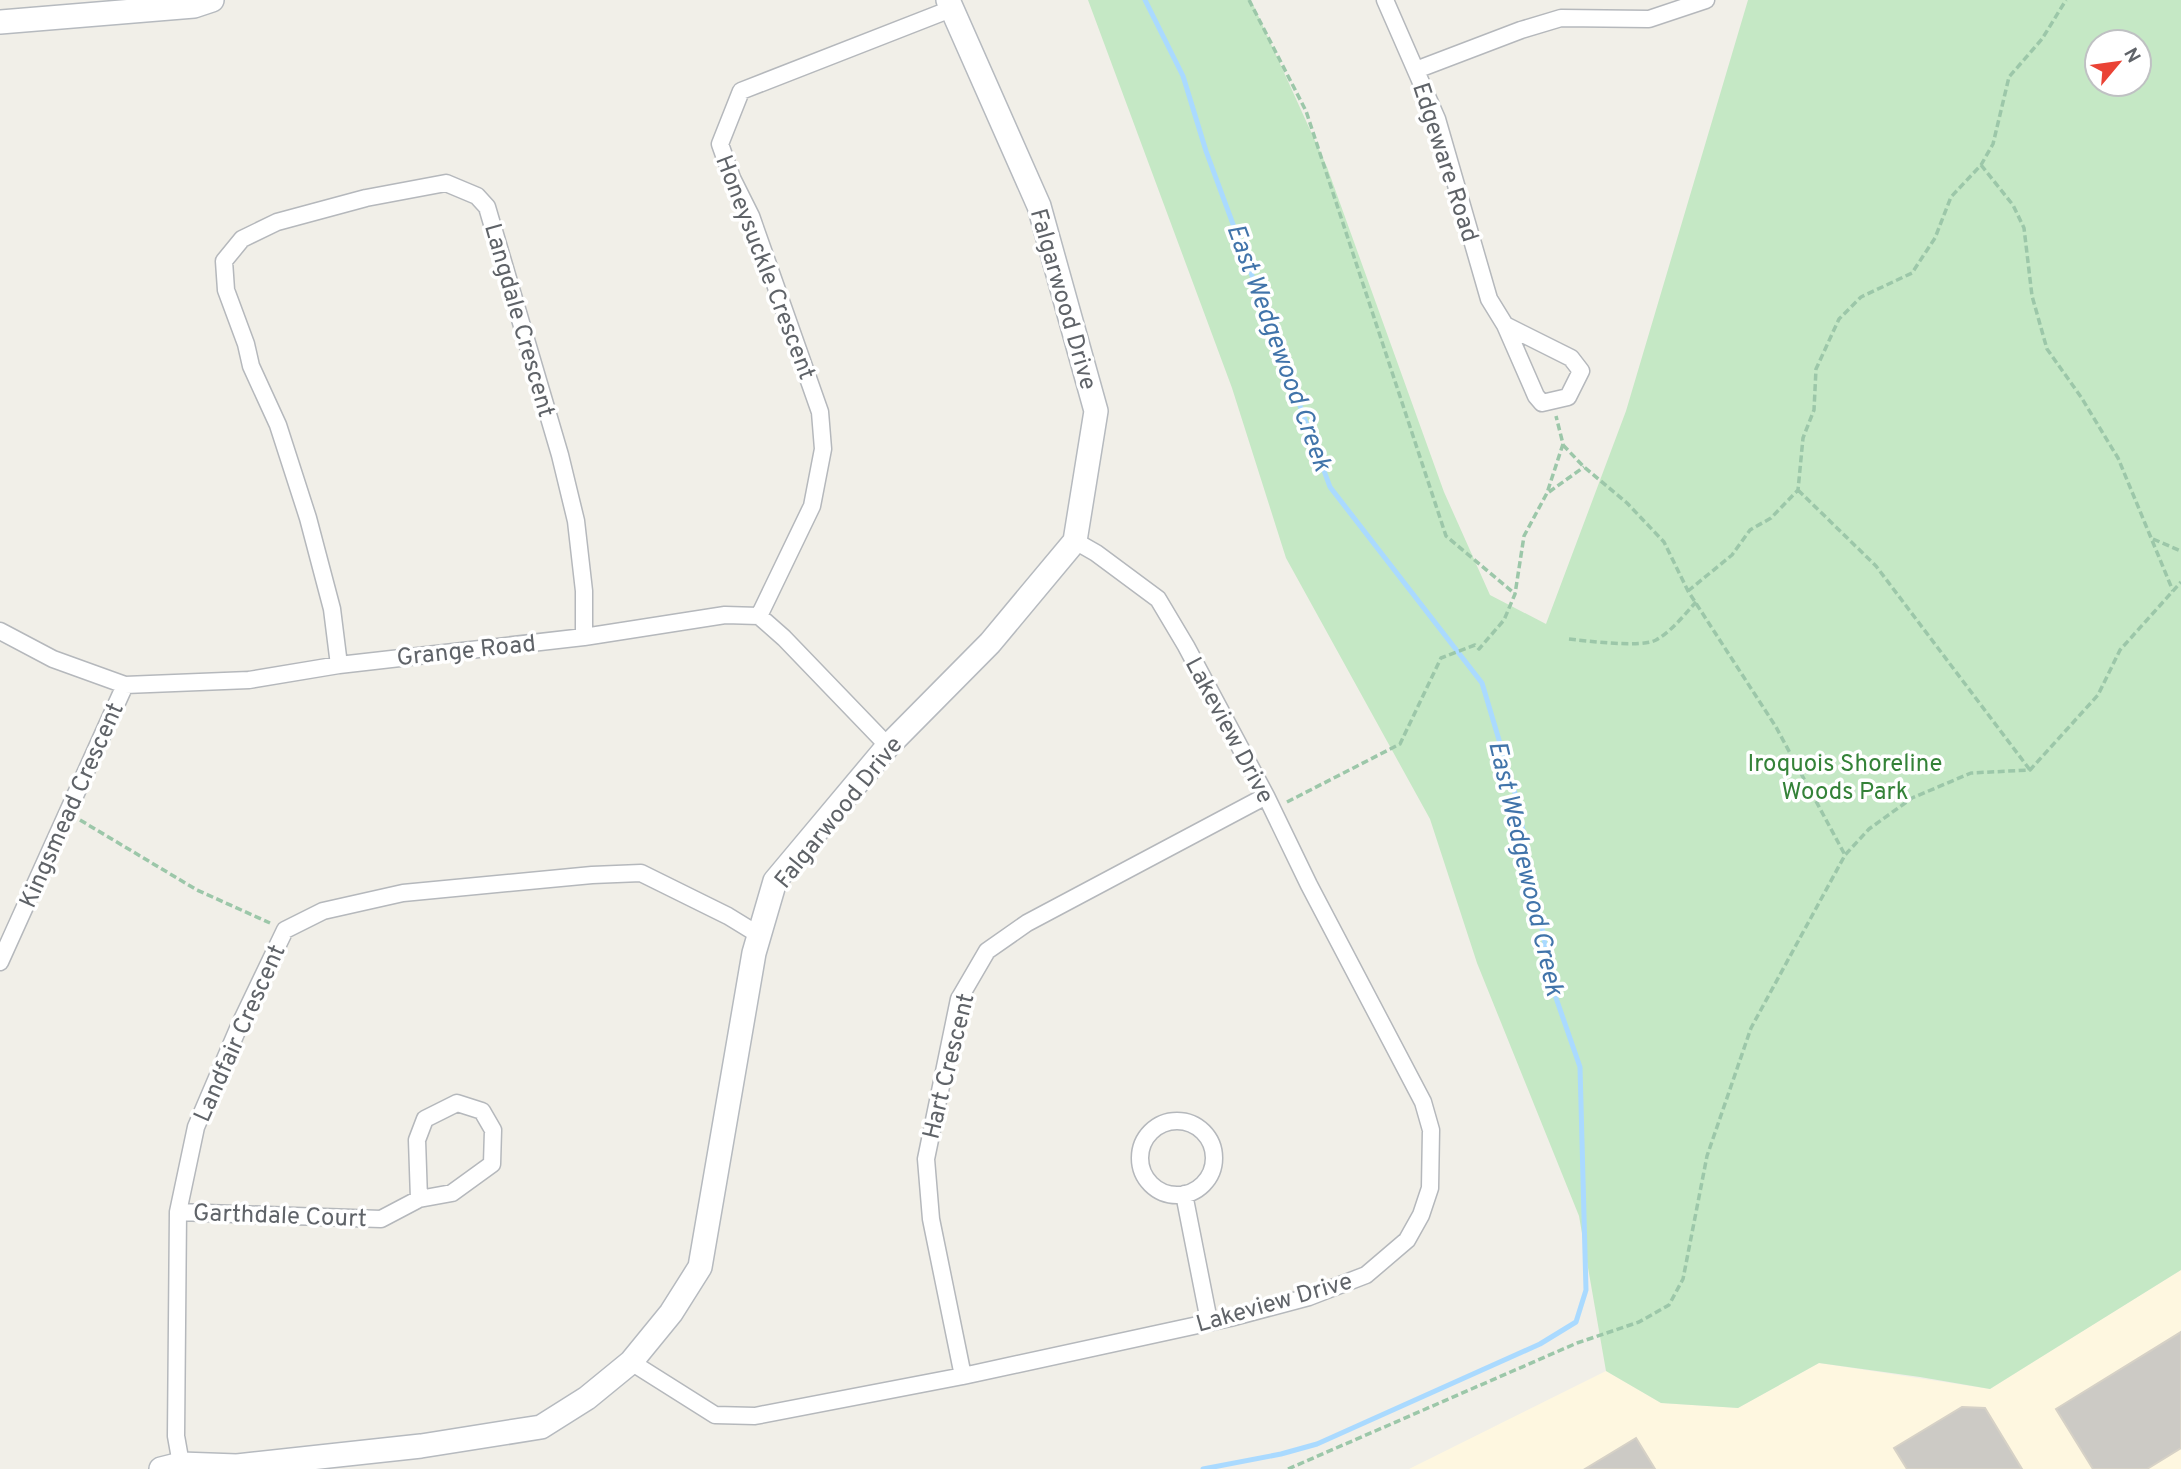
<svg xmlns="http://www.w3.org/2000/svg" width="2181" height="1469" font-family="Overpass,sans-serif">
	<rect width="100%" height="100%" fill="#f1efe8"/>
	<!-- commercial -->
	<path fill="#fef7e0" d="M2181 1270V1469H1409L1606 1371 1661 1403 1738 1408 1819 1363 1990 1389Z"/>
	<!-- green -->
	<path fill="#c5e8c5" fill-rule="evenodd" d="M1088 0H1251L1327 167 1444 492 1490 595 1546 624 1626 411 1748 0H2181V1270L1990 1389 1920 1377 1819 1363 1738 1408 1661 1403 1606 1371 1579 1216 1477 963 1430 819 1286 558 1232 388ZM2139 42V84H2097V42Z"/>
	<g fill="none" stroke-linecap="round" stroke-linejoin="round">
		<!-- stream -->
		<path stroke="#aadaff" stroke-width="5" d="M1145 0 1183 76 1206 151 1330 487 1482 683 1517 800 1555 995 1580 1067 1586 1290 1576 1322 1540 1344 1317 1444 1281 1454 1203 1469"/>
	</g>
	<!-- building -->
	<path fill="#cccac5" stroke="#d6d1c6" stroke-width="2" d="M2181 1332V1448L2147 1469H2093L2056 1409Z
		M1962 1407 1985 1408 2022 1469H1907L1894 1448Z
		M1636 1438 1655 1469H1585Z"/>
	<g fill="none" stroke-linecap="round" stroke-linejoin="round">
		<defs>
			<path id="street" d="M1385 0 1437 119 1489 299 1505 325 1536 396 1542 403 1568 397 1581 371 1571 358 1505 325
				M1416 70 1521 30 1561 18 1649 19 1706 0
				M759 616 812 506 823 449 820 412 751 216 732 178 720 144 741 91 951 9
				M0 631 53 659 125 685 249 680 339 665 584 637 725 615 759 616 784 638 888 746
				M339 665 332 609 308 518 278 425 251 366 246 344 226 290 224 261 242 239 277 222 366 198 446 183 477 196 487 207 560 455 576 521 584 591V637
				M0 962 125 685
				M1140 1158a37 37 0 1 1 74 0a37 37 0 1 1-74 0Z
				M1184 1194 1209 1321
				M178 1212 381 1219 419 1199 452 1193 492 1164 493 1130 482 1111 457 1103 425 1119 417 1140 419 1199
				M631 1362 715 1415 755 1416 963 1376 1230 1318 1309 1297 1366 1275 1407 1240 1421 1215 1430 1188 1431 1130 1423 1102 1309 885 1266 796 1186 646 1158 599 1096 553 1075 541
				M963 1376 931 1219 926 1159 959 999 987 951 1027 923 1266 796
				M181 1464 176 1436 178 1212 196 1127 240 1024 285 930 323 911 403 893 592 875 641 873 728 916 759 935"/>
			<path id="secondary" d="M0 22 194 6 212 0
				M161 1469 181 1464 237 1466 421 1446 541 1427 587 1398 631 1362 671 1313 700 1267 754 953 775 881 888 746 990 643 1075 541 1096 411 1039 206 948 0"/>
		</defs>
		<!-- street casing -->
		<use href="#street" stroke="#b5b8bc" stroke-width="19"/>
		<!-- secondary casing -->
		<use href="#secondary" stroke="#b6babf" stroke-width="26"/>
		<!-- path -->
		<path stroke="#9cc7a9" stroke-width="3.5" stroke-dasharray="7 3.5" stroke-linecap="butt" d="M1249 0 1306 111 1446 536 1515 594
			M1981 165 2013 205 2024 228 2032 296 2047 349 2081 397 2118 458 2173 591
			M1563 445 1584 467 1627 503 1664 542 1688 591 1776 727 1845 855
			M1798 490 1876 566 2030 770
			M1549 492 1584 467
			M2153 539 2181 551
			M1688 591 1732 555 1750 530 1771 518 1798 490 1803 438 1814 410 1816 369 1839 319 1861 297 1912 273 1935 238 1951 197 1981 165 1993 144 2009 77 2042 39 2066 0
			M1569 639C1587 641 1641 648 1656 640 1672 631 1684 615 1696 602
			M1287 802 1400 744 1441 658 1475 645 1479 649 1504 620 1515 594 1524 536 1547 493 1563 444 1556 416
			M80 820 197 890 270 923
			M1288 1469 1577 1343 1639 1322 1669 1305 1683 1279 1707 1156 1751 1028 1845 855 1869 829 1912 798 1971 773 2030 770 2098 695 2120 650 2181 582"/>
		<!-- street -->
		<use href="#street" stroke="#fff" stroke-width="16"/>
		<!-- secondary -->
		<use href="#secondary" stroke="#fff" stroke-width="23"/>
	</g>
	<g text-anchor="middle" stroke-width="7" stroke-linejoin="round" paint-order="stroke">
		<!-- street labels -->
		<g font-size="24" fill="#5f6368" stroke="#fff">
			<text transform="translate(1446 162) rotate(72)" y="8">Edgeware Road</text>
			<text transform="translate(766 267) rotate(69)" y="8">Honeysuckle Crescent</text>
			<text transform="translate(1064 299) rotate(74)" y="8">Falgarwood Drive</text>
			<text transform="translate(520 320) rotate(74)" y="8">Langdale Crescent</text>
			<text transform="translate(466 650) rotate(-6)" y="8">Grange Road</text>
			<text transform="translate(1230 730) rotate(62)" y="8">Lakeview Drive</text>
			<text transform="translate(71 805) rotate(-66)" y="8">Kingsmead Crescent</text>
			<text transform="translate(838 812) rotate(-51)" y="8">Falgarwood Drive</text>
			<text transform="translate(239 1033) rotate(-66)" y="8">Landfair Crescent</text>
			<text transform="translate(948 1066) rotate(-76)" y="8">Hart Crescent</text>
			<text transform="translate(280 1215) rotate(2)" y="8">Garthdale Court</text>
			<text transform="translate(1274 1302) rotate(-16)" y="8">Lakeview Drive</text>
		</g>
		<!-- park labels -->
		<g font-size="24" fill="#348238" stroke="#fff">
			<text x="1845" y="771">Iroquois Shoreline<tspan x="1845" dy="28">Woods Park</tspan></text>
		</g>
		<!-- water labels -->
		<g font-size="26" font-style="italic" fill="#4174aa" stroke="#fff">
			<text transform="translate(1280 347) rotate(70)" y="9">East Wedgewood Creek</text>
			<text transform="translate(1527 868) rotate(77)" y="9">East Wedgewood Creek</text>
		</g>
	</g>
	<!-- north arrow -->
	<g transform="translate(2118 63) rotate(61)"><circle r="33" fill="#ffffff" stroke="#bfc1c3" stroke-width="2"/>
	<path d="M0-5L12 26L0 18L-12 26Z" fill="#ea4335"/>
	<text y="-10" font-size="19" font-weight="bold" text-anchor="middle" fill="#5f6368">N</text>
	</g>
</svg>
